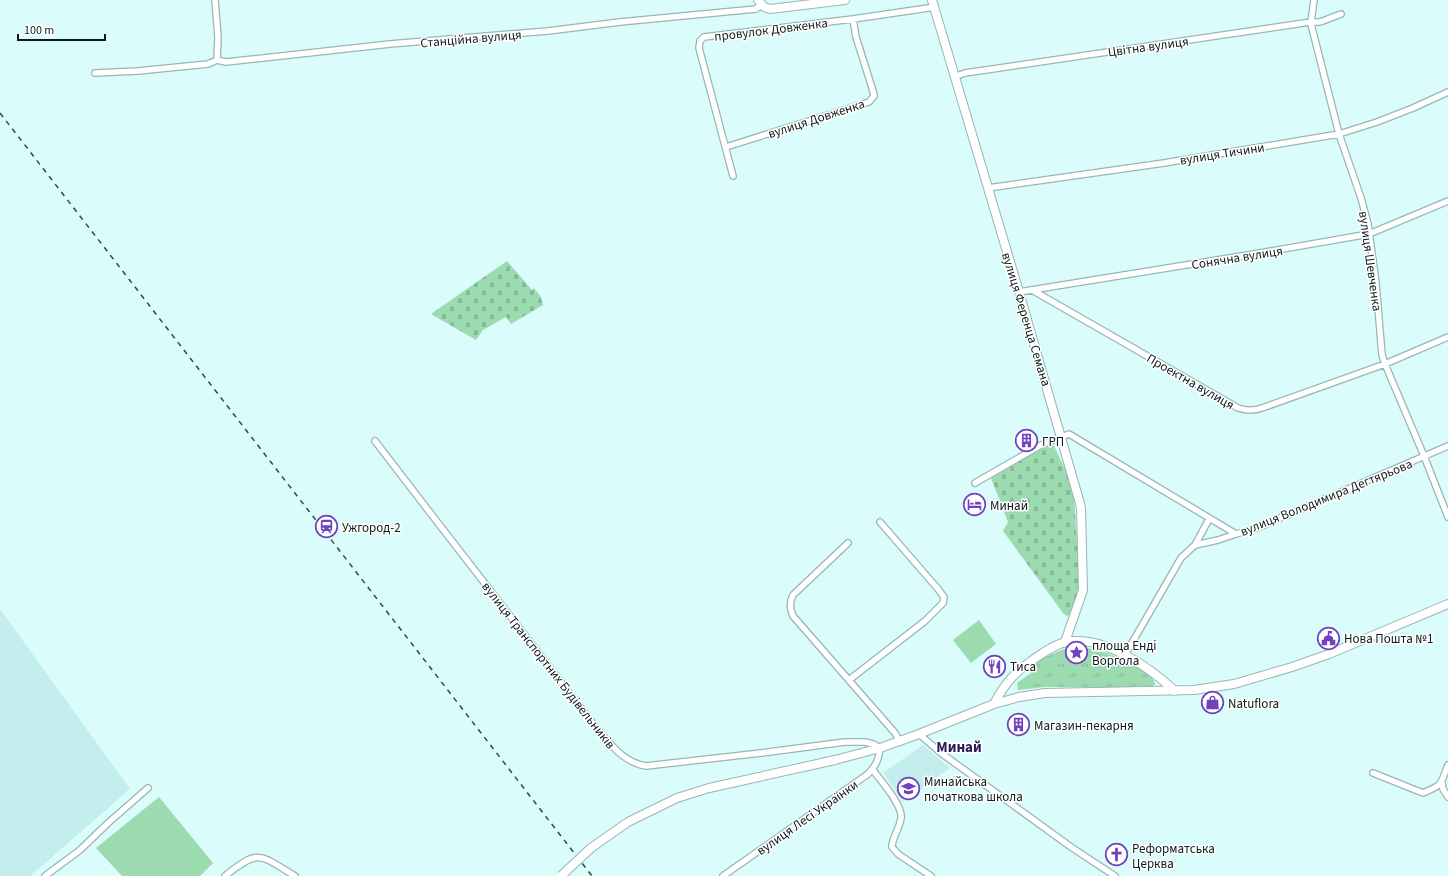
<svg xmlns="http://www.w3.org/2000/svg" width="1448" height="876" font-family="'Source Sans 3',sans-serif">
	<defs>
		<pattern id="grass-tufts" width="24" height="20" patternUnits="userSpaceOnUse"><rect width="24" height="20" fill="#9cdab0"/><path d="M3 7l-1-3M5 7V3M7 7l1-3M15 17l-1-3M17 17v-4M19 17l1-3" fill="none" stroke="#85ba97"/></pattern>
		<pattern id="cemetery-stones" width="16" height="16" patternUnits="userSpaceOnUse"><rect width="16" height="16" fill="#9cdab0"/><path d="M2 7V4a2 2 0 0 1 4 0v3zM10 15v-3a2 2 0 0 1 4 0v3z" fill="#85ba97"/></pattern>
	</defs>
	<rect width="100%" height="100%" fill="#dafcfb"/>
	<!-- built -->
	<path fill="#c4eeed" d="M0 609 130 789 30 876H0Z
		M923 745 950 768 903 802 883 773Z"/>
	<!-- grass -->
	<path fill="url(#grass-tufts)" d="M1082 647C1105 651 1120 657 1140 669 1146 673 1153 676 1155 684L1152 687H1044L1018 690 1017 683 1031 673 1033 667 1043 658 1064 649Z"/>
	<!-- cemetery -->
	<path fill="url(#cemetery-stones)" d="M507 261 532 290 534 288 541 297 543 305 511 324 506 317 483 330 476 340 431 314Z
		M1054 446 1066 471 1074 496 1080 590 1071 614 1067 616 1063 613 1003 531 1008 522 991 478 1043 448Z"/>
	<!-- pitch -->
	<path fill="#9cdab0" d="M979 620 996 644 971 663 953 640Z
		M159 797 213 863 200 876H122L96 848Z"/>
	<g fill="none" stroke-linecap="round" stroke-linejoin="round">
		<defs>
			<path id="street" d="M215 0 218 37 217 60
				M1314 0 1311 22 1312 28 1339 134 1361 198 1368 224 1376 283 1382 355 1385 364 1424 456 1448 517
				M95 73 138 71 208 64 217 60 226 62 390 44 548 31 620 22 756 9 761 5
				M954 77 965 73 1311 22H1320L1341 14
				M726 147 869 102 874 96 873 91 856 37 853 19
				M733 176 699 48 700 41 704 37 853 19 935 7
				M988 188 1164 163 1339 134 1377 122 1413 108 1448 92
				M1032 290 1238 408C1247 411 1253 411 1262 408L1385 364 1448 337
				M1019 292 1260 253 1369 234 1448 201
				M375 441 428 510 595 726C610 743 622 762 646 766L761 753 845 742H865L873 744 880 748C879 759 876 766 868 774L723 876
				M975 483 1041 445 1069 434 1236 534 1257 528 1448 446
				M848 543 793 595C789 603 790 608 793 616L895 733 900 742
				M1195 545 1209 519
				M1125 655 1181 558 1195 545 1218 540 1236 534
				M849 680 925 621 943 603 944 597 938 589 880 522
				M919 734 941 753 1071 847 1115 876
				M873 770C880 780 903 805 901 818 900 828 892 837 892 847L898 854 931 876
				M1373 773 1423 793C1444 784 1440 785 1448 765
				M1442 783 1443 789 1448 797
				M45 876 80 850 108 823 148 788
				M225 876C259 848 260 855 295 876"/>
			<path id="secondary" d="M758 0 764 7 770 9 845 0
				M932 0 1019 292 1079 500 1081 508 1083 590 1065 642
				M994 704C1005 683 1014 673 1034 659 1043 653 1055 644 1066 642 1104 635 1149 667 1175 691
				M591 848 628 822 677 798 709 788 835 760 880 748 919 734 994 704 1019 697 1045 693 1194 690 1234 684 1292 667 1329 654 1448 604"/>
		</defs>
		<!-- street casing -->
		<use href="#street" stroke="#97b6b6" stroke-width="8"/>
		<!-- secondary casing -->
		<use href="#secondary" stroke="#97b6b6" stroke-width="10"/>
		<!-- street -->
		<use href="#street" stroke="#fff" stroke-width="5.5"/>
		<!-- secondary -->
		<use href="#secondary" stroke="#fff" stroke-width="8"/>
		<!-- rail -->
		<path stroke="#354645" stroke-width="1.5" stroke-dasharray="5 5" stroke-linecap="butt" d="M0 113 592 876"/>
		<defs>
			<path id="secondary-bridge" d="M561 876 591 848"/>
		</defs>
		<!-- secondary-bridge casing -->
		<use href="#secondary-bridge" stroke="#97b6b6" stroke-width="10" stroke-linecap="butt"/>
		<!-- secondary-bridge -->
		<use href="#secondary-bridge" stroke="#fff" stroke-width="8"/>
	</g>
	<!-- icons -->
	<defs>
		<symbol id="building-ring" viewBox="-11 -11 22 22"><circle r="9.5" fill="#fff" stroke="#6e44bd" stroke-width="1.5"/><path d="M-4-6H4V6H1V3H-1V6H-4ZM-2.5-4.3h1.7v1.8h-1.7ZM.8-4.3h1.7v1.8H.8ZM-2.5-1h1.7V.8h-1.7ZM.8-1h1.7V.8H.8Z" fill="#6e44bd"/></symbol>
		<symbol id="hotel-ring" viewBox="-11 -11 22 22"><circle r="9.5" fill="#fff" stroke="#6e44bd" stroke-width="1.5"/><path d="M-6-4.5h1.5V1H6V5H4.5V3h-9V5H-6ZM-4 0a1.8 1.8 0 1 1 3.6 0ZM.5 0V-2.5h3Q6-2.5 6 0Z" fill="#6e44bd"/></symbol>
		<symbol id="station-ring" viewBox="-11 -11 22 22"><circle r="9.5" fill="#fff" stroke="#6e44bd" stroke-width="1.5"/><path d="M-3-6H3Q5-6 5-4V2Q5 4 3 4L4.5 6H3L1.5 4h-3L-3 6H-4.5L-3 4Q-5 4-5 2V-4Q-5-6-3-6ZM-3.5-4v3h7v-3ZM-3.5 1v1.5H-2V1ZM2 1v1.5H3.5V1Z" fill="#6e44bd"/></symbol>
		<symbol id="civic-ring" viewBox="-11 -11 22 22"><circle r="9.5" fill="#fff" stroke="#6e44bd" stroke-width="1.5"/><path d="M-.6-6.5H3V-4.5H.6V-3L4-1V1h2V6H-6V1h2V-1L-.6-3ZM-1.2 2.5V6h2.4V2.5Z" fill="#6e44bd"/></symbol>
		<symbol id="sight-ring" viewBox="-11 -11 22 22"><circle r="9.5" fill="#fff" stroke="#6e44bd" stroke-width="1.5"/><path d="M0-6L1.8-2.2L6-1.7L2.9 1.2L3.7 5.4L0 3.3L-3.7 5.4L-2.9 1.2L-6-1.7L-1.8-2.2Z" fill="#6e44bd"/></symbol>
		<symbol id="restaurant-ring" viewBox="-11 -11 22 22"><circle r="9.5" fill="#fff" stroke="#6e44bd" stroke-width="1.5"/><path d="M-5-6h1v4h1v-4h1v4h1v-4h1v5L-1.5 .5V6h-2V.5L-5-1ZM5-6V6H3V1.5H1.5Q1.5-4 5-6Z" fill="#6e44bd"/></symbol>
		<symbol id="shop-ring" viewBox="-11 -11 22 22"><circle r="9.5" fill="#fff" stroke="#6e44bd" stroke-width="1.5"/><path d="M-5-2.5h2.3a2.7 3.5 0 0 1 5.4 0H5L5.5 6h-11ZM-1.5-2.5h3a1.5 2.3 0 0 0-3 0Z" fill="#6e44bd"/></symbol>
		<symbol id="school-ring" viewBox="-11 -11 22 22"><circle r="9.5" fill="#fff" stroke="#6e44bd" stroke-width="1.5"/><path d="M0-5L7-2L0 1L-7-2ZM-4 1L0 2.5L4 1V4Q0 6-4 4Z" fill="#6e44bd"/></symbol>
		<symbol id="church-ring" viewBox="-11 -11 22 22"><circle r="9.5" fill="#fff" stroke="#6e44bd" stroke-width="1.5"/><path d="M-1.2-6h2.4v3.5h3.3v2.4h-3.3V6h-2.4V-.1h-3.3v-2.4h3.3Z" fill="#6e44bd"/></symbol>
	</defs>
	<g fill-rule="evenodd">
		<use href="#building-ring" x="1014" y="428" width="25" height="25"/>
		<use href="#hotel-ring" x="962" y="492" width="25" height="25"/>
		<use href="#station-ring" x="314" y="514" width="25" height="25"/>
		<use href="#civic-ring" x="1316" y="626" width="25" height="25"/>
		<use href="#sight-ring" x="1064" y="640" width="25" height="25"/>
		<use href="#restaurant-ring" x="982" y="654" width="25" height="25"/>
		<use href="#shop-ring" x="1200" y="690" width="25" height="25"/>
		<use href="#building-ring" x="1006" y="712" width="25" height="25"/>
		<use href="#school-ring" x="896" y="776" width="25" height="25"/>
		<use href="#church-ring" x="1104" y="842" width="25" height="25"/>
	</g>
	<g text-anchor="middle" stroke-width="3" stroke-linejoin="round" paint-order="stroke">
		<!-- street labels -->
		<g font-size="13" fill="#0e1a1a" stroke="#fff">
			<text transform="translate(771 29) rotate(-7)" y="5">провулок Довженка</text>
			<text transform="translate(471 38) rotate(-5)" y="5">Станційна вулиця</text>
			<text transform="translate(1148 46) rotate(-8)" y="5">Цвітна вулиця</text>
			<text transform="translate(816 118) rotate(-18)" y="5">вулиця Довженка</text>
			<text transform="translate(1222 153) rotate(-9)" y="5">вулиця Тичини</text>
			<text transform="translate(1237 257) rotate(-9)" y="5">Сонячна вулиця</text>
			<text transform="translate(1371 261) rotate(82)" y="5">вулиця Шевченка</text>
			<text transform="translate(1027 319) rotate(73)" y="5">вулиця Ференца Семана</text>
			<text transform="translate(1191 381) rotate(30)" y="5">Проектна вулиця</text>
			<text transform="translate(1326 497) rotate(-22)" y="5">вулиця Володимира Дегтярьова</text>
			<text transform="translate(549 665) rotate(52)" y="5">вулиця Транспортних Будівельників</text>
			<text transform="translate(807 817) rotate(-35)" y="5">вулиця Лесі Українки</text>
		</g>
		<!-- poi labels -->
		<g font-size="13" fill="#0e1a1a" stroke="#fff" text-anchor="start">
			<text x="1042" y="446">ГРП</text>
			<text x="990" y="510">Минай</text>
			<text x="342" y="532">Ужгород-2</text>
			<text x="1344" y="643">Нова Пошта №1</text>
			<text x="1092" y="650">площа Енді<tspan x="1092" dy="15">Воргола</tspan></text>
			<text x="1010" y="671">Тиса</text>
			<text x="1228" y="708">Natuflora</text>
			<text x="1034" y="730">Магазин-пекарня</text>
			<text x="924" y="786">Минайська<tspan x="924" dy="15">початкова школа</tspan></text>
			<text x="1132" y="853">Реформатська<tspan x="1132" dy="15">Церква</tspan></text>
		</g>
		<!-- quarter labels -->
		<g font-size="15" font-weight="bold" fill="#2e1a54" stroke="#fff">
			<text x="959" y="752">Минай</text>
		</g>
	</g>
	<!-- scale -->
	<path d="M18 34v6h87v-6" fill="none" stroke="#0e1a1a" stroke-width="2"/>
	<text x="24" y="34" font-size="12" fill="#0e1a1a" stroke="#ffffff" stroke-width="3" paint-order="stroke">100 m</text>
</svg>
